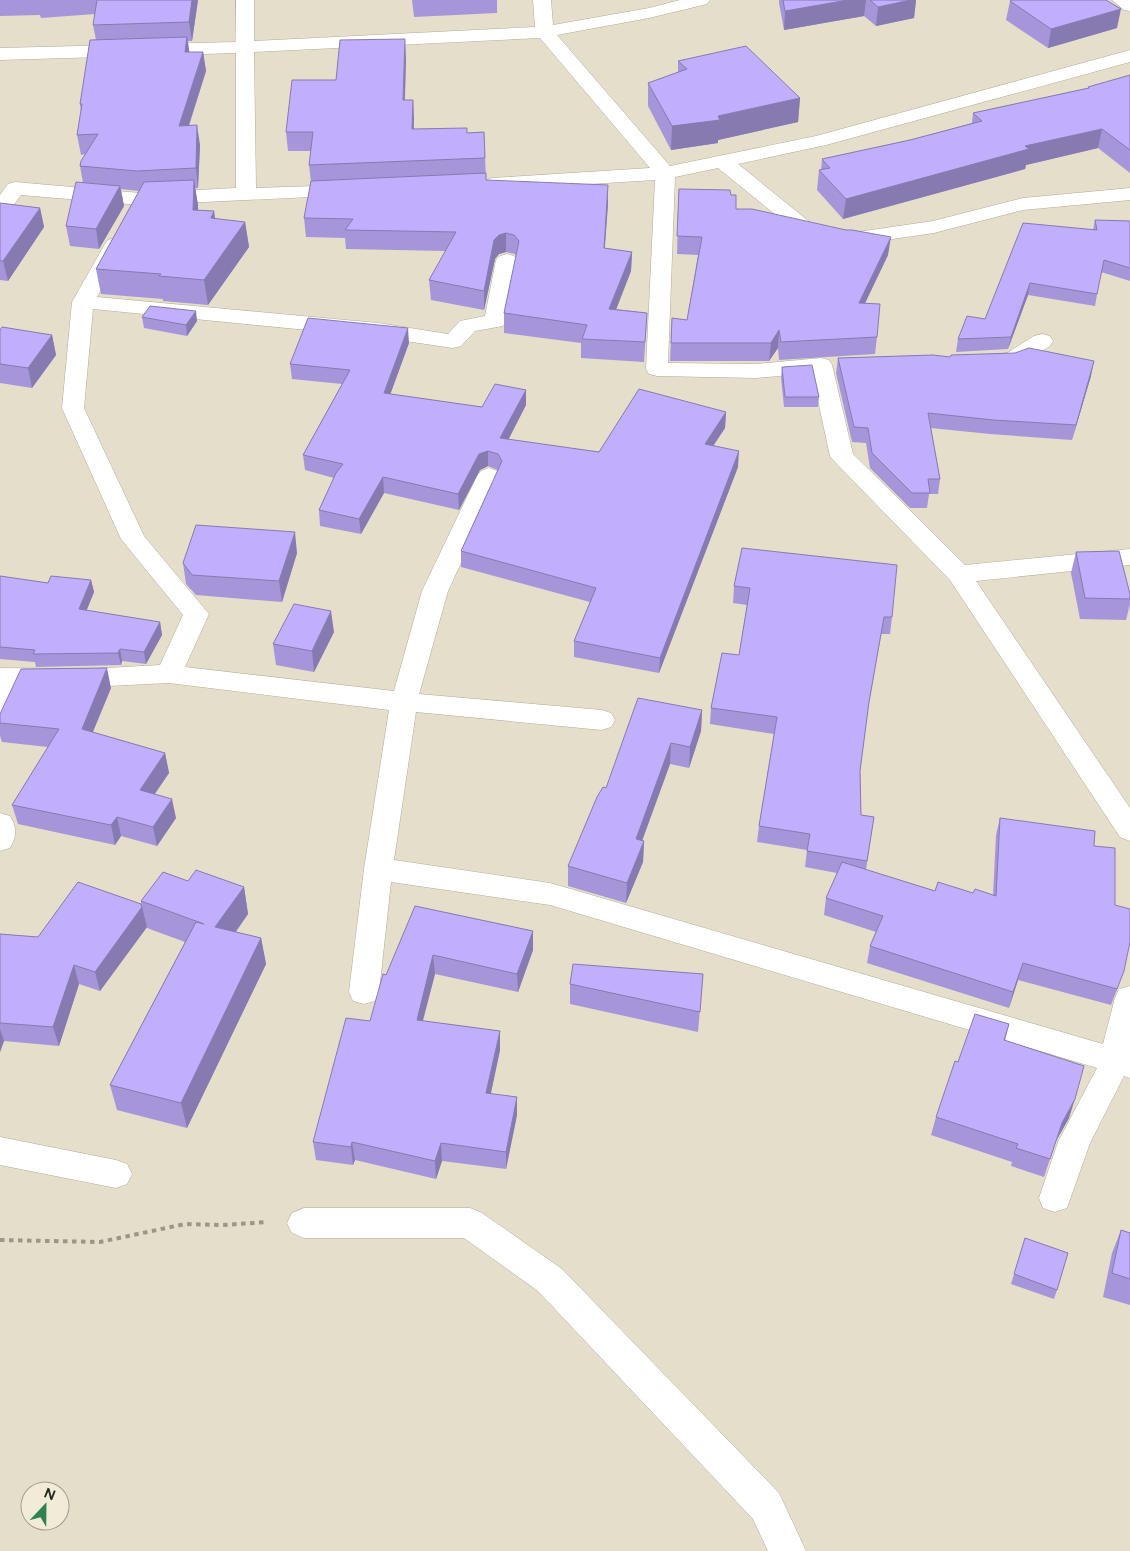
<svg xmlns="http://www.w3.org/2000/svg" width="1130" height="1551" font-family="Figtree,sans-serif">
	<rect width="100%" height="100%" fill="#e5deca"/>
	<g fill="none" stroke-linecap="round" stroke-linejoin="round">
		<defs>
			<path id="minor" d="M236 0H254V41L535 27 533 0H551L553 25 649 8 680 0H710L707 4 649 18 557 35 670 166 816 136 1130 50V62L826 145 738 164 817 228 844 234 933 221 1023 198 1130 188V200L1023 210 934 233 844 246 803 237 718 168 675 177 668 363 756 364 821 358 829 360 832 365 853 454 965 565 1130 549V565L976 581 1130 808V841L1120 837 950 580 834 461 830 456 812 373 756 378 657 376 649 374 646 369 655 180 492 190 485 188 482 184 485 180 492 178 650 168 540 38 254 52 256 188 346 185 353 187 356 191 353 195 140 205 21 195 7 214 0 216V195L8 184 15 182 140 193 236 188V53L0 60V48L236 42Z
				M1112 0H1130V11L1124 10Z
				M115 238 122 240 125 244 97 297 378 323 448 334 460 321 485 316 496 260 500 256 507 254 514 256 518 260 506 321 503 326 475 331 461 346 453 348 378 337 93 309 84 408 144 536 209 614 185 667 394 691 422 591 477 476 481 471 489 468 497 471 501 476 448 591 419 694 602 710 611 713 615 720 611 727 602 730 416 712 394 860 550 883 1103 1044 1115 998 1119 989 1130 986V1078L1124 1076 1090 1143 1067 1208 1055 1212 1043 1208 1039 1198 1058 1142 1097 1068 550 905 391 882 379 992 375 1001 364 1004 353 1001 349 992 364 869 389 710 169 683 88 687 18 686 13 706 9 713 0 715V668L88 669 160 665 183 615 121 539 62 408 72 302 105 244 108 240Z
				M1042 334 1050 336 1053 341 1050 346C1030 358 1013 371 989 365L986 360 989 355 1007 353 1034 336Z
				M0 813 10 816C17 828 17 835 10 848L0 851Z
				M0 1137 116 1160 127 1164 132 1174 127 1184 116 1188 0 1165Z
				M304 1208H470L482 1213 562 1269 779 1493 806 1551H768L753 1519 538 1291 464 1238H304L292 1233 287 1223 292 1213Z"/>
		</defs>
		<!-- minor casing -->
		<use href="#minor" stroke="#b1ab98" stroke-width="1"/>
		<!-- path -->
		<path stroke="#9c9688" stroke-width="4" stroke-dasharray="4.5 4.5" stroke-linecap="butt" d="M0 1240 100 1242 185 1224 223 1225 268 1222"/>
		<!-- minor -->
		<use href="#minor" fill="#fff" fill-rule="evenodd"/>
	</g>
	<!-- wall -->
	<path fill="#a696d9" d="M0 0H198L192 41H188L189 52H203L206 71 189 126 200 145 198 188H195L198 205V210L214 211 215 219 245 222 249 247 208 305 163 301V299L101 294 96 269 139 191 121 189 124 206 99 249 70 246 66 226 83 183 80 166 85 154 81 155 77 135 81 112 80 104 96 40 93 25 95 14 41 18 40 15 0 16Z
		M412 0H497V13L414 17Z
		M779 0H916L914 18 876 26 864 16 784 30 779 3Z
		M1010 1 1117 28 1048 48 1006 20Z
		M406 58 405 100H413L414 129 467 133 484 132 486 180 608 204 605 248 632 252 631 271 616 309 647 313 644 362 581 358V343L504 333V313L516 256 515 254 506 252 499 254 495 259 484 310 431 300 429 280 446 251 346 249 345 238 306 237 304 218 311 182 309 165 311 151H288L286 132 336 80Z
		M678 61 800 98 798 122 718 140V143L671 150 648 106V83L678 72Z
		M1130 75V173L1098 148 1026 165 1025 169 843 219 817 190 819 170H821L822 159 910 140 972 123 973 113 1088 88V87Z
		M679 189 731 195 736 209 888 255 865 303 877 337 875 354 779 360 778 348 769 361H670L672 318 687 320 698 255 677 254Z
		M0 203 40 208 44 227 8 281 0 280Z
		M1095 220 1130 221V281L1101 272 1095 306 1028 295 1008 349 956 352 958 339 985 319 1093 230Z
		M142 317 197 321 187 336 144 328Z
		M0 330 52 335 56 355 32 388 0 383Z
		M409 343 390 394 482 407 526 390V405L508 440 599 452 726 412 725 428 714 445 738 467 659 673 574 657V641L590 602 461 567V551L498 470 488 466 480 470 459 510 384 493 361 534 320 526 319 510 334 478 305 470 303 455 342 384 292 379 290 364Z
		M838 358 1091 376 1072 440 990 434 931 428 940 479 938 494H929L927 508H910L870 468 866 443 852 442 836 373Z
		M782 367 819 397 818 407H784L781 378Z
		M742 548 892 617 890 634H881L868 709 860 771 861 815 874 817 866 870 935 891 993 895 996 835 1000 818 1094 846 1115 905 1118 987 1111 1005 1018 980 1009 1008 867 963 870 946 876 932 824 915 826 898 837 873 805 867 807 850 757 842 759 826 774 734 710 724 711 708 739 655 747 605 733 603 734 586Z
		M1076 552 1130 594V604L1126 620 1080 619 1071 573Z
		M297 553 282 602 196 595 186 584 183 563Z
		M0 576 48 583 91 580 94 592 86 611 160 622 162 635 146 664 122 661 121 665 36 667 35 662 0 659Z
		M334 632 314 672 276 665 273 644Z
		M111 688 93 732 165 753 169 773 155 794 176 818 157 846 121 836 115 845 18 824 12 805 48 747 2 742 0 736V714Z
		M702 710 701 731 689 768 670 764 642 841H644L643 862 626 903 568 886V866L606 788Z
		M188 881 244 887 248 914 236 932 261 938 266 964 187 1128 117 1110 110 1085 185 942 147 928V927L100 991 79 984 59 1046 4 1041 0 1052V934L38 937 141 904V901Z
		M415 906 533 931V950L518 992 435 974 423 1021 500 1031V1050L491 1093 517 1115 506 1169 442 1161 436 1179 355 1160 353 1165 316 1160 313 1142 370 1021Z
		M703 974 698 1032 570 1004V984Z
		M1009 1024 1005 1041 1069 1118 1056 1141 1044 1177 1011 1166 1012 1162 931 1135 936 1117 958 1062Z
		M1121 1230 1130 1233V1305L1103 1297 1112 1253Z
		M1025 1238 1057 1290 1054 1299 1011 1284Z"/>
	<!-- shaded-wall -->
	<path fill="#877ab0" d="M192 0H198L192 41 189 22Z
		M848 0H866L864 16 784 30 785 11Z
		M911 0H916L914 18 876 26 878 7Z
		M1121 9 1117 28 1048 48 1051 29Z
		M187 37 190 56 185 52Z
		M405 39 406 58 404 119 403 100Z
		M203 52 206 71 182 146 179 126Z
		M800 98 798 122 718 140V143L671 150 672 126 718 116Z
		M413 100 414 119 413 148 412 129Z
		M197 125 200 145 198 188 196 168Z
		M1102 129 1098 148 1026 165 1025 169 843 219 846 199 1025 146Z
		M194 180 198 205 197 235 193 210Z
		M608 185V204L603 267 604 248Z
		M120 186 124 206 99 249 96 229Z
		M40 208 44 227 8 281 3 261Z
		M214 211 217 236 211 218Z
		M245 222 249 247 208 305 204 280Z
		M506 233V252L499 254 495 259 484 310V291L494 240 499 235Z
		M891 237 888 255 857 320 859 303Z
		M632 252 631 271 609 328V309Z
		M1030 283 1028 295 1008 349 1011 337Z
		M196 311 197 321 187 336 186 325Z
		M408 328 409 343 385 409 384 393Z
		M779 330 778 348 769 361 771 343Z
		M52 335 56 355 32 388 28 368Z
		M1094 361 1091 376 1072 440 1076 425Z
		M526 390V405L501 454 500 438Z
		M726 412 725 428 704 459 705 444Z
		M488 451V466L480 470 459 510 458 494 479 454Z
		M739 451 738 467 659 673 660 658Z
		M383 477 384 493 361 534 359 519Z
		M295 532 297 553 282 602 279 581Z
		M91 580 94 592 82 622 79 609Z
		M331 611 334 632 314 672 312 651Z
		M160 622 162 635 146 664 144 652Z
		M120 649 122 661 121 665 118 653Z
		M107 668 111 688 86 748 82 729Z
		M702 710 701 731 689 768 690 747Z
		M671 743 670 764 635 860 636 839Z
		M165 753 169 773 144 809 140 790Z
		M172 799 176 818 157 846 153 827Z
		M117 817 121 836 115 845 111 825Z
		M644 841 643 862 626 903 627 883Z
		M244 887 248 914 220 953 215 927Z
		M142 907 147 927 100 991 95 972Z
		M533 931V950L518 992 517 974Z
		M261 938 266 964 187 1128 181 1103Z
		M433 955 435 974 418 1038 417 1020Z
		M1023 963 1018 980 1009 1008 1013 992Z
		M74 965 79 984 59 1046 53 1027Z
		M0 1029 4 1041 0 1052Z
		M500 1031V1050L487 1111 486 1093Z
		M517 1097V1115L506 1169V1152Z
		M1075 1099 1069 1118 1056 1141 1044 1177 1062 1123Z
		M352 1142 355 1160 353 1165 351 1147Z
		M441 1143 442 1161 436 1179 435 1161Z"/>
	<!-- building -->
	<path fill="#c1aefc" stroke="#877ab0" d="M97 0H192L189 22 93 25Z
		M783 0H848L785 11Z
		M870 0H911L878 7Z
		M1012 0H1106L1121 9 1051 29 1010 1Z
		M187 37 185 52H203L179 126 197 125 196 168 137 171 80 166 81 161 98 134 77 135 82 104H80L90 40Z
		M405 39 403 100H413L412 129 467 128V133L484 132 485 158 309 165 313 132H286L292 80H336L340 40Z
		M746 46 800 98 718 116 720 120 672 126 648 83 687 69 678 61Z
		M1130 75V150L1102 129 1025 146 1029 149 846 199 819 170 830 168 822 159 910 140 982 121 973 113 1089 88 1088 87Z
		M486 173V180L608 185 604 248 632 252 609 309 647 313 645 342 582 339 587 325 504 313 519 241 514 235 506 233 499 235 494 240 484 291 429 280 456 232 345 230 353 219 304 218 311 181Z
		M194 180 193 210 214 211 211 218 245 222 204 280 159 276 161 274 96 269 144 182Z
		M76 182 120 186 96 229 66 226Z
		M679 189 730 190 731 195H736V209H752L846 230H852L891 237 859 303 880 304 877 337 781 342 779 330 771 343H671L672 318 687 320 702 237 677 236Z
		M0 203 40 208 3 261H0Z
		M1095 220 1130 221V268L1104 260 1097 294 1030 283 1011 337 958 339 967 316 985 319 1023 223 1097 230Z
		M150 306 196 311 186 325 142 317Z
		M308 318 408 328 384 393 482 407 495 384 526 390 500 438 599 452 639 389 726 412 705 444 739 451 660 658 574 641 596 588 461 551 502 461 498 454 488 451 479 454 458 494 383 477 359 519 319 510 336 473 343 464 303 455 350 370 290 364Z
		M2 327 52 335 28 368 0 364V330Z
		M1029 348 1094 361 1076 425 993 420 928 413 940 479H928L930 493H912L872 453 868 428 854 427 838 358 933 355 950 357 951 355 1015 353Z
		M812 365 819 397H785L782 367Z
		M196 525 295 532 279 581 192 575 183 563Z
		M742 548 897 565 892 617H884L869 702 860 771 861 815 874 817 867 861 807 851 810 834 759 826 777 717 711 708 722 653 739 655 750 588 734 586Z
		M1119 551 1130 594V599L1085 598 1076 552Z
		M0 576 48 583 51 576 91 580 79 609 160 622 144 652 120 649 118 653 33 654 35 650 0 647Z
		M294 604 331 611 312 651 273 644Z
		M107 668 82 729 165 753 140 790 172 799 153 827 117 817 111 825 12 805 59 729 0 723V714L21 669Z
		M638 698 702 710 690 747 671 743 636 839 644 841 627 883 568 866 597 797 603 787 606 788Z
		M1000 818 1095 831 1094 846 1115 848V905L1130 909V942L1124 971 1117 989 1023 963 1013 992 870 946 883 916 826 898 842 862 935 891 938 882 973 893 975 889 996 896Z
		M196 870 244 887 215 927 261 938 181 1103 110 1085 196 922 204 924 141 901 163 872 188 881Z
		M78 882 141 904 142 907 95 972 74 965 53 1027 0 1023V934L38 937Z
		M415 906 533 931 517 974 433 955 417 1020 500 1031 486 1093 517 1097 506 1152 441 1143 435 1161 352 1142 351 1147 313 1142 346 1018 370 1021 383 974 386 975Z
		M573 964 703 974 700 1012 570 984Z
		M975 1014 1009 1024 1004 1040 1084 1066 1075 1099 1062 1123 1050 1159 1016 1148 1018 1144 936 1117 955 1061 958 1062Z
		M1121 1230 1130 1233V1279L1112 1273Z
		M1025 1238 1068 1253 1057 1290 1014 1274Z"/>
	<!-- north arrow -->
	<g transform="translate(45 1506) rotate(22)"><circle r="24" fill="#f2ebd7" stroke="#a39d8f"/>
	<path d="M0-4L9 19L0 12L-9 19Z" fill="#318151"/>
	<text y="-8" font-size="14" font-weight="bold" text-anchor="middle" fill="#2c2922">N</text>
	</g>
</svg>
